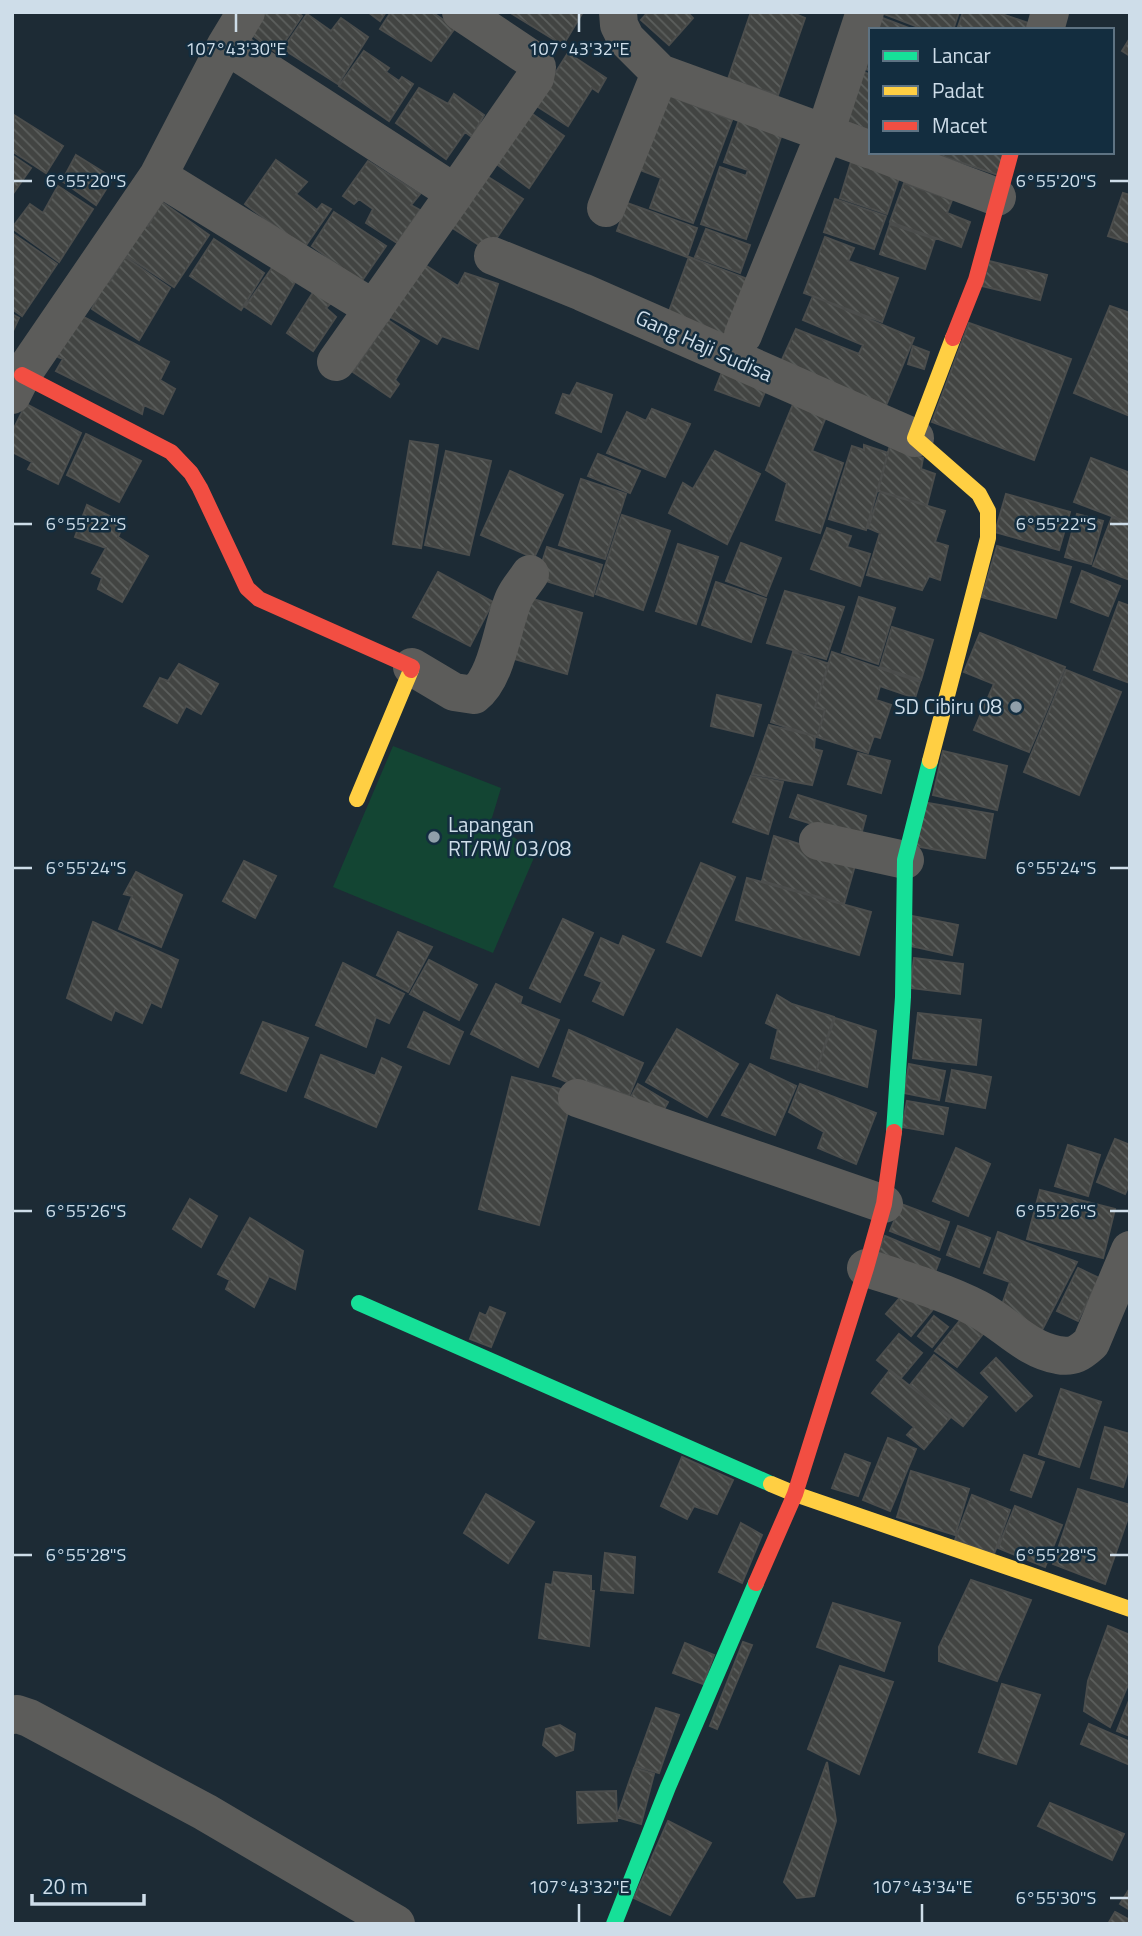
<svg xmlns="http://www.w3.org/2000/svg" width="1142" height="1936" font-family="'Titillium Web',sans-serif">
	<defs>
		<pattern id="building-back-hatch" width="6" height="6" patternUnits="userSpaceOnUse" patternTransform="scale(1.75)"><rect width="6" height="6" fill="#424442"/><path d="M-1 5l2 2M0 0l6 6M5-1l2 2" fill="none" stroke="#5c5f5d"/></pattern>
	</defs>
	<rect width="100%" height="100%" fill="#1d2b35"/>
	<!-- garden -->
	<path fill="#134533" d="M393 746 501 788 491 821 536 853 493 953 333 887Z"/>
	<!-- building -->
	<path fill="url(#building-back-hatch)" stroke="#4b4d4c" stroke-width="2" d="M265 12H297L302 16 277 53 249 33Z
		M368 12H386L380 21Z
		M391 12H432L455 28 431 61 380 29Z
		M509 12H583L563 45Z
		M648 12H687L693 18 669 45 641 20Z
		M751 12H791L805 18 778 95 728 79Z
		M879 12H959L953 30H926Z
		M963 12H996L1028 23 1026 30H957Z
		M307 14 331 31 341 18 368 37 338 84 283 49Z
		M872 14 914 30H871V71L854 65Z
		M1130 38V56L1122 51Z
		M364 51 389 68 386 72 399 81 402 77 413 84 389 121 339 86Z
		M568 53 606 78 598 92 592 88 568 126 535 105Z
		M853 68 871 75V131L836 118Z
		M419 88 448 104 454 94 484 115 472 137 465 132 446 159 396 123Z
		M668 95 732 120 693 223 650 208 661 178 640 170Z
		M531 113 564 136 529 188 494 162Z
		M14 115 63 146 46 173 12 151Z
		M739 120 782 134 746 239 701 224 720 167 746 176 748 170 724 162Z
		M930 152H1007L1001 176Z
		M12 155 31 168 12 195Z
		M76 155 113 178 96 205 62 181Z
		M276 160 307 182 296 194 317 210 322 204 331 209 304 248 245 204Z
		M368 161 420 194 411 205 420 210 397 243 366 223 373 209 359 199 354 204 343 196Z
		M851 162 899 178 887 214 840 198Z
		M485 175 523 199 488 251 451 227Z
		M904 183 952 200 947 213 970 222 961 247 890 222Z
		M58 186 93 209 59 262 12 228 30 204 43 213Z
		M1123 193 1130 195V243L1108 236Z
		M835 199 886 216 874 249 824 232Z
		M162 202 209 235 174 287 124 254 138 221 148 226Z
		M627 203 697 228 687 257 617 231Z
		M334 212 386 246 361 282 312 246Z
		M890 224 935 239 925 269 880 254Z
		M706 229 750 245 740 273 695 257Z
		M12 233 57 264 22 316 12 309Z
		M825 237 854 248 848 261 898 278 882 322 804 293Z
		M214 239 264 273 241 310 190 276Z
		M125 257 170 288 139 340 92 309 99 295 98 275 109 282Z
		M689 257 753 281 730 340 667 317Z
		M989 261 1047 275 1040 300 982 286Z
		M274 265 295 282 271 324 245 307Z
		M425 265 458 286 465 273 498 284 478 349 442 336 437 344 385 314Z
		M314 291 331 303 326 308 336 317 313 351 287 333Z
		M813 296 914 338 885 408 780 364 796 329 859 354 863 345 803 320Z
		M1110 306 1130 313V416L1074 393Z
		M74 312 169 362 160 380 175 389 163 414 144 405 142 414 56 371 63 359 49 353Z
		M12 314 19 318 12 333Z
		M388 320 419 341 395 380 399 384 390 397 353 372Z
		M969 323 1071 359 1034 460 932 422Z
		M913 346 929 352 924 369 908 364Z
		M722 372 770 380 759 406 715 390Z
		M577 383 612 395 601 432 556 413 563 394 570 396Z
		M798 392 830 407 812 451 843 463 820 533 776 520 787 483 766 470Z
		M26 404 81 433 58 484 28 469 32 462 12 452V432Z
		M652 409 690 424 665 477 607 453 627 412 646 421Z
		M86 434 141 461 119 502 67 475Z
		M410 441 438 445 421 548 393 544Z
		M864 445 888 453 866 530 829 519 852 446 864 450Z
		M890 445 923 458 921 469 935 474 927 505 878 491Z
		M446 451 491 461 469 555 425 545Z
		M715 451 760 474 727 544 669 513 683 483 693 489Z
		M598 454 640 471 630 493 588 476Z
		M1091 458 1130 473V523L1074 502Z
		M510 471 563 495 534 558 481 535Z
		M581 479 626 494 605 559 559 545Z
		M880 492 945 511 935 542 948 546 940 580 929 576 922 590 867 575 880 533 868 528Z
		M1006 494 1070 512 1059 550 995 532Z
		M87 505 124 523 118 537 148 556 122 602 98 589 102 578 92 573 106 548 75 537Z
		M1077 514 1103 521 1091 564 1065 557Z
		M622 515 670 531 643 610 596 594Z
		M1112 517 1130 524V580L1093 566Z
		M827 528 851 536 847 547 870 554 860 586 811 569Z
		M741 543 781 558 766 596 726 581Z
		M678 544 718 557 696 624 656 611Z
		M997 546 1071 567 1056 618 982 597Z
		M547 547 602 565 593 596 537 578Z
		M1082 571 1120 586 1108 616 1071 602Z
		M438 572 493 602 470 646 413 617Z
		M716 582 766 599 751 642 702 625Z
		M785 591 844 607 826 659 767 643Z
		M522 596 582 613 567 674 504 656Z
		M859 597 895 608 878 664 842 652Z
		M1119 602 1130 606V683L1094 670Z
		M892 627 933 640 921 680 880 667Z
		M980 633 1065 667 1029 752 974 730 994 684 964 672Z
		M793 652 829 664 815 707 825 710 817 737 771 722Z
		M832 652 920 682 915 698 880 686 876 700 891 705 880 738 874 736 868 753 817 737 825 710 815 707Z
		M179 664 218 684 201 714 186 706 177 723 144 706 160 678 168 681Z
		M1066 670 1121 692 1079 795 1024 772Z
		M717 695 761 705 753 736 711 726Z
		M769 725 815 736 814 749 822 751 812 785 752 774Z
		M943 751 1007 766 997 810 933 795Z
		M858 753 890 761 881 793 848 784Z
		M751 776 783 782 768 834 733 822Z
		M798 795 866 816 860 839 790 817Z
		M922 802 993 814 985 858 914 846Z
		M774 836 856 862 844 904 762 881Z
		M244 861 276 876 255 918 223 901Z
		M701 863 735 877 701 956 667 942Z
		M136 872 182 895 161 947 119 929 132 896 124 894Z
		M747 878 871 912 859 955 736 920Z
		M912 916 958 925 952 955 906 945Z
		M563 919 593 933 560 1002 530 988Z
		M93 922 178 960 161 1007 151 1002 142 1023 115 1010 111 1020 67 998Z
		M398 932 432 947 408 992 377 975Z
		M623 936 654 950 623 1015 593 1001 602 982 585 975 601 938 619 946Z
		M914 958 963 964 960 994 910 988Z
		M429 960 477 985 459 1020 410 994Z
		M343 963 404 994 389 1023 376 1017 366 1047 316 1025Z
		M496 984 522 997 520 1004 559 1020 538 1067 471 1034Z
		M777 995 792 1004 834 1017 816 1071 771 1058 778 1029 766 1023Z
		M424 1012 463 1032 449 1064 408 1047Z
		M918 1013 981 1020 976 1065 913 1058Z
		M835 1018 876 1031 867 1087 816 1071Z
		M263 1022 308 1038 286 1091 241 1073Z
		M677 1029 738 1064 707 1117 646 1082Z
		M569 1030 643 1063 629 1096 588 1081 585 1090 553 1076Z
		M321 1055 375 1076 382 1058 401 1067 376 1127 305 1097Z
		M750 1064 796 1086 775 1135 722 1115Z
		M909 1064 945 1071 939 1100 904 1093Z
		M952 1070 991 1077 985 1108 946 1101Z
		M512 1077 573 1092 539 1225 479 1209Z
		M638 1084 668 1102 657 1122 626 1106Z
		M800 1084 876 1113 856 1164 818 1148 824 1132 789 1112Z
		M907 1101 948 1108 943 1134 902 1127Z
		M1115 1139 1130 1145V1183L1125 1194 1097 1182Z
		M1068 1145 1100 1155 1088 1196 1055 1186Z
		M956 1148 990 1164 968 1216 933 1201Z
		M1040 1190 1115 1209 1103 1258 1027 1239Z
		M190 1199 217 1216 201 1247 173 1229Z
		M901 1204 949 1222 939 1250 890 1231Z
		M250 1218 303 1251 295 1289 269 1276 254 1307 226 1289 230 1280 218 1274Z
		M958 1226 990 1238 979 1267 947 1255Z
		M998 1232 1077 1262 1042 1330 998 1316 1010 1282 984 1273Z
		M885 1236 940 1259 934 1275 878 1252Z
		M1078 1268 1099 1278 1078 1321 1057 1311Z
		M910 1286 935 1307 911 1336 886 1314Z
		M490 1307 505 1313 491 1347 470 1339 480 1313 486 1316Z
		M934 1316 948 1327 932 1347 918 1336Z
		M962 1318 983 1334 957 1367 935 1351Z
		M899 1334 922 1353 900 1379 877 1360Z
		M934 1355 987 1397 963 1426 910 1385Z
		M996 1358 1032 1396 1016 1411 981 1373Z
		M890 1370 950 1418 924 1449 907 1435 914 1427 872 1393Z
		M1061 1389 1101 1402 1079 1467 1039 1454Z
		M1105 1427 1130 1434V1464L1123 1487 1091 1478Z
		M888 1438 916 1449 890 1511 863 1500Z
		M845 1454 870 1463 858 1496 832 1488Z
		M1024 1455 1044 1462 1031 1497 1011 1490Z
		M682 1457 733 1480 717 1514 694 1506 687 1519 661 1506Z
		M911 1471 969 1489 955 1535 897 1517Z
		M1078 1489 1130 1505V1512L1105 1584 1053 1564Z
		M486 1494 534 1522 508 1563 464 1533Z
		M972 1495 1010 1510 994 1554 955 1540Z
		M1015 1506 1062 1525 1045 1567 998 1548Z
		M741 1523 762 1535 742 1583 719 1572Z
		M605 1553 635 1557 633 1593 601 1590Z
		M554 1572 591 1576V1591H594L589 1646 539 1638 546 1584 552 1585Z
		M971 1580 1031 1600 997 1681 939 1661V1647Z
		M833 1603 900 1623 884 1671 817 1647Z
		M1108 1626 1130 1635V1680L1110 1727 1084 1711 1088 1681Z
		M743 1642 752 1645 717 1729 710 1726Z
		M685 1643 714 1655 703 1684 673 1673Z
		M840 1666 893 1682 859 1774 808 1749Z
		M1002 1684 1040 1695 1016 1764 979 1752Z
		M1130 1698V1736L1117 1731Z
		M656 1708 679 1715 659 1773 635 1766Z
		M1089 1724 1130 1742V1765L1081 1744Z
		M560 1725 575 1734 573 1750 556 1756 543 1745 546 1729Z
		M827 1762 836 1821 814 1896 797 1898 784 1882Z
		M634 1768 654 1774 641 1824 617 1817Z
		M616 1791 617 1821 578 1823 577 1792Z
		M1050 1803 1124 1834 1112 1860 1038 1826Z
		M668 1821 711 1843 670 1915 634 1898Z
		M1130 1888V1910L1120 1904Z
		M1115 1912 1130 1920V1924H1108Z"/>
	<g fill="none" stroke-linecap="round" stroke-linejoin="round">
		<!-- street -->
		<path stroke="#5c5c5a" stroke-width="38" d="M618 12 619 25 626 39 660 73 871 150
			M1045 30 1050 12
			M226 45 455 193 535 78 537 67 533 60 461 12
			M877 152 997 197
			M158 176 374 309
			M606 208 660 73
			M493 256 582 292 915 438
			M743 335 825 133 865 12
			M336 362 455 193
			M12 395 22 375 158 176 226 45 246 12
			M412 667 454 692 474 695C498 677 502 625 514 598 518 589 525 582 530 574
			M818 841 905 860
			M577 1098 884 1204
			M866 1268C904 1280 943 1291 978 1309 1005 1323 1027 1350 1058 1355 1073 1358 1080 1353 1091 1343L1130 1250
			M12 1715 17 1714 29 1718 205 1812 396 1924"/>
		<!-- fast -->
		<path stroke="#16e098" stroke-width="16" d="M894 1132 903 997 905 860 930 761
			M359 1303 771 1484
			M614 1924 668 1787 756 1583"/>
		<!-- slow -->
		<path stroke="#ffcf43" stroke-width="16" d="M930 761 988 538V511L979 494 915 438 953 338
			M357 799 411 670
			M771 1484 795 1494 1130 1609"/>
		<!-- jam -->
		<path stroke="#f24e42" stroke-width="16" d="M953 338 976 280 1011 152
			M22 375 171 452 191 473 200 488 247 588 259 599 412 667 411 670
			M756 1583 795 1494 866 1268 884 1204 894 1132"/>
	</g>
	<!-- ticks -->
	<path fill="none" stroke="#cedde9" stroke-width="2.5" d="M236 14V32M579 14V32M14 181H32M1110 181H1128M14 524H32M1110 524H1128M14 868H32M1110 868H1128M14 1211H32M1110 1211H1128M14 1555H32M1110 1555H1128M1110 1898H1128M579 1904V1922M922 1904V1922"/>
	<!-- markers -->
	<g fill="#909faa" stroke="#132d3f" stroke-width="2.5">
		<circle cx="1016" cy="707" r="7"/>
		<circle cx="434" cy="837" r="7"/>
	</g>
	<g text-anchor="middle" stroke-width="5" stroke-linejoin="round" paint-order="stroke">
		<!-- street labels -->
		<g font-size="21" fill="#cedde9" stroke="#132d3f">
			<text transform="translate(704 346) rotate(24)" y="7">Gang Haji Sudisa</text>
		</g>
		<!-- poi labels -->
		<g font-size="21" fill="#cedde9" stroke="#132d3f" text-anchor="end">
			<text x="1002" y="714">SD Cibiru 08</text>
			<text x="448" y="832" text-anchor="start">Lapangan<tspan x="448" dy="24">RT/RW 03/08</tspan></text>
		</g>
	</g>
	<g font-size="18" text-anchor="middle" fill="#cedde9" stroke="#132d3f" stroke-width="5" stroke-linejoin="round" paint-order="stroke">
		<text x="236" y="55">107°43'30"E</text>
		<text x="579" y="55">107°43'32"E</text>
		<text x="86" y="187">6°55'20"S</text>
		<text x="1056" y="187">6°55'20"S</text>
		<text x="86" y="530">6°55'22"S</text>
		<text x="1056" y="530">6°55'22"S</text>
		<text x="86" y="874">6°55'24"S</text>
		<text x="1056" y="874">6°55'24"S</text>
		<text x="86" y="1217">6°55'26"S</text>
		<text x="1056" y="1217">6°55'26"S</text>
		<text x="86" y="1561">6°55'28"S</text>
		<text x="1056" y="1561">6°55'28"S</text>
		<text x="579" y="1893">107°43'32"E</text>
		<text x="922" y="1893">107°43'34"E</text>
		<text x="1056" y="1904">6°55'30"S</text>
	</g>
	<!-- border -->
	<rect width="1142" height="1936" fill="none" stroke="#cedde9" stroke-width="28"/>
	<!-- legend -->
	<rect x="869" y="28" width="245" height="126" fill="#132d3f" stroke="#5e7383" stroke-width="2"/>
	<rect x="883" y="51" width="35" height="10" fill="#16e098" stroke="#5e7383" stroke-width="2"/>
	<text x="932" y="63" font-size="21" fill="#cedde9">Lancar</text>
	<rect x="883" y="86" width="35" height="10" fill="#ffcf43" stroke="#5e7383" stroke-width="2"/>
	<text x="932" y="98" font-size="21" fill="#cedde9">Padat</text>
	<rect x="883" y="121" width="35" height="10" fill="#f24e42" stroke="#5e7383" stroke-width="2"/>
	<text x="932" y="133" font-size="21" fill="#cedde9">Macet</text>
	<!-- scale -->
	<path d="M32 1894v10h112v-10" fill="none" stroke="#cedde9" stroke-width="3.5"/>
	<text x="42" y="1894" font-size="21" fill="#cedde9" stroke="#132d3f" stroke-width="5" paint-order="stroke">20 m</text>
</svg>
